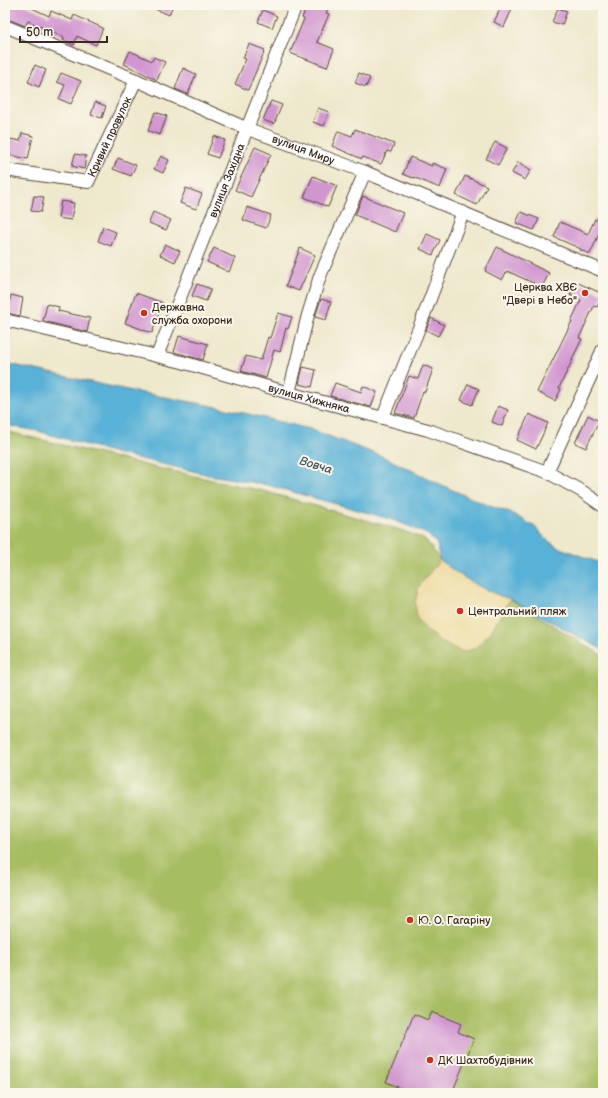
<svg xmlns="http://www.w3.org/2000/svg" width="608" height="1098" font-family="'Balsamiq Sans',sans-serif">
	<rect width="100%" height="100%" fill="#fbf7ec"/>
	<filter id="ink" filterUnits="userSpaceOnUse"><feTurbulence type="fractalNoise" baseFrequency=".025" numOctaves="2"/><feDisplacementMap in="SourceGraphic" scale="8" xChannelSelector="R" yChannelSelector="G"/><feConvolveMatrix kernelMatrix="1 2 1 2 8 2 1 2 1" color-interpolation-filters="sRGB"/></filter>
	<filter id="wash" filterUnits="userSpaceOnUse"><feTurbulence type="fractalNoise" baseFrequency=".012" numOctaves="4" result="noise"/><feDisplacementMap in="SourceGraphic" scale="16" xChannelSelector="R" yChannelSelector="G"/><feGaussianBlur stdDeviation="0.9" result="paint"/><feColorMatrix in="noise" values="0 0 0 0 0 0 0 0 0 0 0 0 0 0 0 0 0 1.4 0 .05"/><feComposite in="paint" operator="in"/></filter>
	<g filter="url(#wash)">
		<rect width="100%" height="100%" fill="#eee8cc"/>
		<!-- green -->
		<path fill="#a7bd62" stroke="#717440" d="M5 431 149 466 263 491 404 531 426 540 440 560 419 586 491 632 510 599 603 656V1093H5Z"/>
		<!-- sand -->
		<path fill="#eeda9e" stroke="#94825e" d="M440 560C461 577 484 591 510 599L491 632 474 649 462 652 438 640 426 630 417 618 415 603 419 586Z"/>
		<!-- water -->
		<path fill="#59b1d6" stroke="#4a6e7a" d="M5 363 122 389 223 408 310 429 384 457 450 489 490 506 513 514 535 527 546 539 557 547 603 564V650L510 599C484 591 461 577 440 560L437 544 427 534 394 520 268 485 210 475 119 454 38 431 5 425Z"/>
		<g id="blocks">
			<!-- building -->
			<path fill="#d196d0" d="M5 5H25L49 16 51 11 72 20 74 15 103 28 96 45 77 36 74 45 63 40 64 37 28 21 25 26 5 18Z
				M146 5H173L169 15Z
				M307 5H330L326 13 329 14 317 42 334 49 327 67 290 53 304 19 302 18Z
				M502 5 512 9 504 27 494 22Z
				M558 8 567 11 562 25 552 22Z
				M263 10 277 16 272 28 258 22Z
				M249 44 265 50 248 90 235 84 246 59 243 58Z
				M130 51 152 61 154 57 165 62 157 80 124 64Z
				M35 65 46 70 39 87 28 82Z
				M183 68 196 74 188 94 175 89Z
				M61 73 81 81 71 104 59 99 65 85 57 82Z
				M359 73 370 78 366 87 355 83Z
				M271 101 282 105 274 124 263 120Z
				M95 102 106 106 102 118 91 115Z
				M318 108 329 112 324 126 313 122Z
				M155 112 167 116 160 135 148 131Z
				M355 129 394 144 391 152 387 151 381 164 363 157 362 159 332 146 338 131 352 136Z
				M22 133 33 136 28 159 5 154V138L20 141Z
				M214 136 225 140 218 158 207 154Z
				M495 142 507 148 498 165 486 159Z
				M255 147 271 154 251 197 235 190Z
				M75 154 86 156 84 169 72 166Z
				M161 156 169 160 163 173 154 169Z
				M410 157 432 166V163L447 169 440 188 413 177V178L403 174Z
				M118 158 136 165 131 176 113 169Z
				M518 162 531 170 525 180 512 173Z
				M313 176 337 186 328 207 304 197Z
				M465 176 487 186 477 205 456 195Z
				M186 188 202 194 196 209 180 203Z
				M34 196 44 197 41 212 31 211Z
				M363 196 403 213 395 232 355 215Z
				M61 201 74 203 71 220 58 218Z
				M247 207 271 215 266 228 243 220Z
				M153 212 171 220 166 230 149 223Z
				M521 212 539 219 534 230 516 223Z
				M595 219 603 223V225L590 254 580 250 581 249 554 237 560 222 588 234Z
				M103 227 116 232 111 246 98 241Z
				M427 234 440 240 433 255 420 249Z
				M165 244 180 251 175 262 160 255Z
				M497 247 549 273 542 287 507 271 502 280 485 271Z
				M214 248 235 258 229 272 207 262Z
				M300 248 315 255 299 291 286 286Z
				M576 282 603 294 597 307 594 306 579 338 582 339 572 359H573L559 388 561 389 555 401 537 392 572 321H571L581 300 570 295Z
				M197 284 211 289 206 301 192 296Z
				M136 293 163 303 152 333 125 323Z
				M11 295 23 298 20 316 7 313Z
				M321 299 331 302 326 320 315 317Z
				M47 304 59 307 58 311 90 318 87 332 43 321Z
				M278 313 292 317 288 329 286 328 280 352 274 350 266 378 241 371 246 356 261 360 268 337 270 338Z
				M431 318 444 325 438 336 426 330Z
				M179 336 208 344 203 360 174 352Z
				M423 365 433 369 425 392 423 391 414 418 395 413 409 376 418 379Z
				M303 367 316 370 312 387 299 384Z
				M335 383 361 392 363 386 377 392 371 407 330 396Z
				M468 384 479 389 472 405 461 400Z
				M498 406 508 410 502 426 492 422Z
				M529 414 548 423 536 449 517 440Z
				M588 415 599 421 586 448 575 443Z
				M432 1012 461 1024 458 1032 474 1039 452 1093H412L386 1082 414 1014 428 1020Z"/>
		</g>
	</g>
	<g filter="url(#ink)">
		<use href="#blocks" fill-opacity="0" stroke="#564638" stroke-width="1"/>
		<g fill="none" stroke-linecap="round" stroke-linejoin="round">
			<defs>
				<g id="minor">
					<path id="s1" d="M5 26 136 80 248 129 365 172 603 271"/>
					<path id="s2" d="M5 170 88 182 136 80"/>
					<path id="s3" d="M5 320 182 362 289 393 428 430 547 472 583 492 603 506"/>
					<path id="s4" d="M157 356 296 5"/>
					<path d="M289 393 308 315 320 276 365 172"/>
					<path d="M383 417 419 328 463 212"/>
					<path d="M547 472 603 349"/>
				</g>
			</defs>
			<!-- minor casing -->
			<use href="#minor" stroke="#564638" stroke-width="14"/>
			<!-- minor -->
			<use href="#minor" stroke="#fff" stroke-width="12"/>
		</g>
	</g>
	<!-- markers -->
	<g fill="#c8321e" stroke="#fbf7ec" stroke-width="1.5">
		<circle cx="585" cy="293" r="4"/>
		<circle cx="144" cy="313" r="4"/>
		<circle cx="460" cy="611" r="4"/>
		<circle cx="410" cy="920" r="4"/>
		<circle cx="430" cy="1060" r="4"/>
	</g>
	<g text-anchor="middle" stroke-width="4" stroke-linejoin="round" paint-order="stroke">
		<!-- street labels -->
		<g font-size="11" fill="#3b2a1e" stroke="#fbf7ec">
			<text dy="4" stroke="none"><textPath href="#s2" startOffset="134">Кривий провулок</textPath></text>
			<text dy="4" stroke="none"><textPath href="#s1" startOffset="323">вулиця Миру</textPath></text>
			<text dy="4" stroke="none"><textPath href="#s4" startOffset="189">вулиця Західна</textPath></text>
			<text dy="4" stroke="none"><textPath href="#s3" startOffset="314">вулиця Хижняка</textPath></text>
		</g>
		<!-- poi labels -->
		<g font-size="11" fill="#3b2a1e" stroke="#fbf7ec" text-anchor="start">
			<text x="577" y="291" text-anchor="end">Церква ХВЄ<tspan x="577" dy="13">"Двері в Небо"</tspan></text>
			<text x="152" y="311">Державна<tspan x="152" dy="13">служба охорони</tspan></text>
			<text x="468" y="615">Центральний пляж</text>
			<text x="418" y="924">Ю. О. Гагаріну</text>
			<text x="438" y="1064">ДК Шахтобудівник</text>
		</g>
		<!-- water labels -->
		<g font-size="12" font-style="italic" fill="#46595e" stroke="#fbf7ec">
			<text transform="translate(316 465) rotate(17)" y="4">Вовча</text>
		</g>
	</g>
	<!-- margin -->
	<rect width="608" height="1098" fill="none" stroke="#fbf7ec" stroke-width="20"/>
	<!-- scale -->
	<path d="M20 36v6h87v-6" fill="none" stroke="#3b2a1e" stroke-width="2"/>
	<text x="26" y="36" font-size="12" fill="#3b2a1e" stroke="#fbf7ec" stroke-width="3" paint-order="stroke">50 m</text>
</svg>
